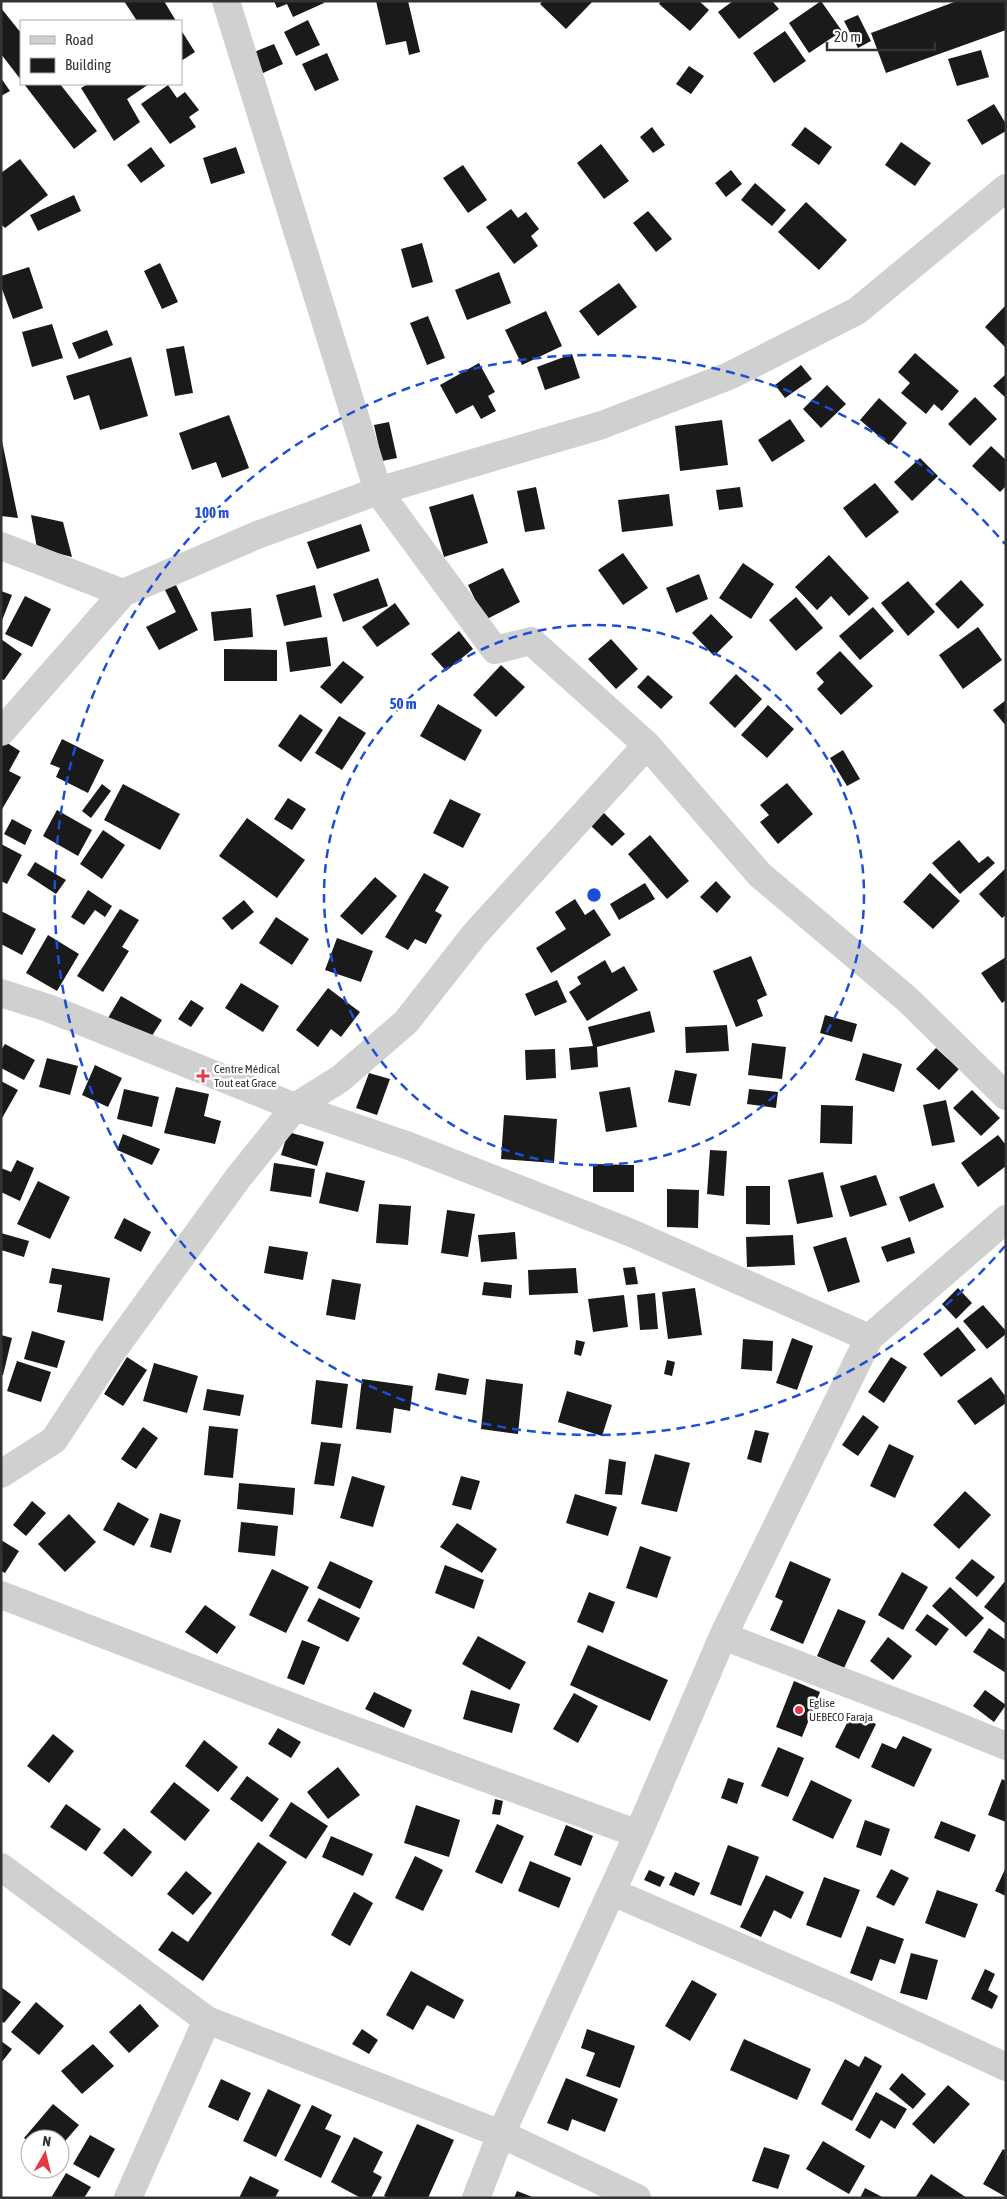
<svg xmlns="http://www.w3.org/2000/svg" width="1007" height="2199" font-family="'Asap Condensed',sans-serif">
	<rect width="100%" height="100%" fill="#fff"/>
	<!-- building -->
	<path fill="#1a1a1a" d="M124 1H164L176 21H137Z
		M274 1H323L324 3 293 17 287 4 277 8Z
		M376 1H408L420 52 409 55 406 41 386 45Z
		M543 1H593L566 29 540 4Z
		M661 1H699L709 10 690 31 659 4Z
		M733 1H772L779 9 739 39 718 12Z
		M821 1 842 31 809 53 789 23Z
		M957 1H1006V30L886 73 871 33Z
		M1 8 21 33V80L1 54Z
		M858 15 871 41 858 48 844 21Z
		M308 20 320 45 296 56 284 32Z
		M181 30 195 52 181 61Z
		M785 31 806 61 774 83 753 53Z
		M274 44 283 64 263 73 254 52Z
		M981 50 989 77 957 86 948 59Z
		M327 53 339 80 315 91 302 64Z
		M689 66 704 76 691 94 676 84Z
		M1 78 10 91 1 96Z
		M24 84H60L97 131 74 149Z
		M88 84H149L127 99 140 122 114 141 81 88Z
		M168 85 177 98 185 92 199 110 189 117 196 127 170 144 141 104Z
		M994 104 1006 124V131L982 145 967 120Z
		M652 127 665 145 653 153 640 137Z
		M805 127 832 147 819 165 791 145Z
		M901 142 931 163 915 186 885 165Z
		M601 144 629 181 604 199 577 163Z
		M151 147 165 166 141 183 127 165Z
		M236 147 245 173 211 184 203 158Z
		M20 159 48 195 5 228 1 224V173Z
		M463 165 487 200 468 213 443 178Z
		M731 170 742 184 726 197 715 183Z
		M755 183 786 210 772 226 741 200Z
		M74 195 81 211 38 231 30 215Z
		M806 202 847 240 819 270 778 232Z
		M511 209 518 218 526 212 539 229 531 236 538 246 514 264 486 227Z
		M648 211 672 239 656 252 633 223Z
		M422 243 433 282 412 288 401 249Z
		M160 263 178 302 162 309 144 271Z
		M29 267 43 308 13 319 1 286V276Z
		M499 272 511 303 467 320 455 290Z
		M619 283 637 307 598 336 579 311Z
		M1006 305V348L985 327Z
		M546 311 562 346 522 365 505 330Z
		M428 316 445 358 427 365 410 323Z
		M52 324 63 358 32 367 22 332Z
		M107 330 113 345 79 359 72 343Z
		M184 346 193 393 175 396 166 349Z
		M915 353 959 391 942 411 934 404 926 414 901 393 910 383 898 372Z
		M572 354 580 378 545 390 537 367Z
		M131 357 148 416 100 430 89 395 74 400 66 376Z
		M479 363 495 392 488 396 496 411 481 419 473 405 456 414 440 385Z
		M801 365 812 379 785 398 775 385Z
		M1006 374V398L993 386Z
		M827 385 846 404 821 428 803 409Z
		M975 397 997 419 970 446 948 424Z
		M879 398 907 423 889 445 860 420Z
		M229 415 249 468 222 478 216 462 192 470 179 433Z
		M790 419 805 441 772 462 758 440Z
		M722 420 728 465 680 471 675 426Z
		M389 422 397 458 382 461 374 425Z
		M2 441 18 518 1 516Z
		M991 446 1006 460V486L1000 492 972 466Z
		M920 458 938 476 912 501 894 482Z
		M875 483 899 512 866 538 843 508Z
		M536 487 545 529 525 532 517 491Z
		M740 487 743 507 719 510 716 490Z
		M473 494 488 543 444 557 429 507Z
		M669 494 673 526 622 532 618 500Z
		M31 515 63 522 72 557 37 548Z
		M361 524 370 551 317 569 307 542Z
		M623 553 648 588 623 605 598 570Z
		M829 555 869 598 849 616 831 596 817 610 795 587Z
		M743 563 774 584 751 619 719 598Z
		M503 568 520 602 485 620 468 585Z
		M699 574 708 599 676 613 666 588Z
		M378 578 388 606 343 622 333 594Z
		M961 580 984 605 958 629 935 604Z
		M174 581 198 630 159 650 146 627 176 612 163 586Z
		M908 581 935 612 908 636 881 603Z
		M315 585 322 617 284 626 276 595Z
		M1 591 12 595 1 623Z
		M25 596 51 609 32 647 5 634Z
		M796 597 823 628 796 651 769 620Z
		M395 603 410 624 377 647 362 627Z
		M873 607 894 631 860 660 839 636Z
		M251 608 253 637 214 641 211 612Z
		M711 614 733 637 714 656 692 633Z
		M978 627 1002 660 963 689 939 655Z
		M459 631 473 649 446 671 431 654Z
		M327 637 331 666 290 672 286 642Z
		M1 639 22 654 4 680 1 679Z
		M611 639 638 669 616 689 588 659Z
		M224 649 277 650V681H224Z
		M840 651 873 686 841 715 817 689 824 682 816 673Z
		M343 661 364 677 341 704 320 687Z
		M501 665 525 687 496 717 473 695Z
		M736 674 762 699 735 728 709 703Z
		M648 675 673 697 661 709 637 687Z
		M1006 700V726L993 710Z
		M438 704 482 730 465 761 420 736Z
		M768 705 794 729 767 758 741 735Z
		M300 714 323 730 301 762 278 746Z
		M339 716 366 733 342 770 315 753Z
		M62 739 104 760 88 793 56 777 60 768 50 764Z
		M4 741 20 751 9 771 21 777 1 811V746Z
		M843 750 860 779 847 786 830 758Z
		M787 783 813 814 778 844 760 822 769 815 760 805Z
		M102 784 111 791 91 818 82 811Z
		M123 784 180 814 160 850 104 820Z
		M288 798 306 809 292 830 274 819Z
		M450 799 481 814 463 848 433 833Z
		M57 810 92 830 78 856 43 836Z
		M602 811 625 834 612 846 589 824Z
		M247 818 305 860 277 898 219 856Z
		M12 819 32 830 25 845 4 834Z
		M103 830 125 845 102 879 80 864Z
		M650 835 689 881 667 899 628 854Z
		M959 840 979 863 988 856 995 863 960 894 932 863Z
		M1 844 22 855 7 884 1 881Z
		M35 862 66 880 56 894 27 875Z
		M1006 868V915L1002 918 979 894Z
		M424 873 449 887 435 911 442 915 426 944 415 939 408 950 385 937Z
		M930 873 960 901 933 929 903 902Z
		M375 877 397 896 362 935 340 916Z
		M716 881 731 897 717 913 700 897Z
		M645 883 655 899 619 920 610 904Z
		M88 890 112 906 105 917 95 910 84 925 71 917Z
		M575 899 585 915 594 909 611 935 551 973 536 948 566 929 555 912Z
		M244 900 254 912 232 930 222 918Z
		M120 909 139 920 122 947 129 951 103 992 77 976Z
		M1 911 36 929 22 955 1 944Z
		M276 917 309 939 292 965 259 943Z
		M48 935 79 954 57 991 26 973Z
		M337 938 373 951 361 982 325 970Z
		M751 956 767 995 757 1000 763 1016 736 1027 713 971Z
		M1006 957V1000L1002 1003 981 973Z
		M605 960 612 973 624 966 638 990 587 1021 569 992 581 984 577 977Z
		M557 980 567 1002 535 1016 525 994Z
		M241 983 279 1006 263 1032 225 1008Z
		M328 988 360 1012 341 1037 331 1029 318 1047 296 1030Z
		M121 996 162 1020 148 1042 108 1018Z
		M191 1000 204 1008 191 1027 178 1019Z
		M650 1011 655 1032 597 1047 598 1067 571 1070 569 1048 593 1046 588 1027Z
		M825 1015 857 1024 852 1042 820 1033Z
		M727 1025 729 1051 686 1053 685 1027Z
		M752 1043 786 1047 782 1079 748 1075Z
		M5 1044 35 1060 24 1080 1 1068V1050Z
		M936 1048 959 1069 939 1090 916 1069Z
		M555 1049 556 1078 526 1080 525 1050Z
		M863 1053 902 1064 894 1092 855 1080Z
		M47 1058 78 1066 70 1095 39 1087Z
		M95 1065 122 1078 108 1107 82 1095Z
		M675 1070 697 1074 690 1106 668 1102Z
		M369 1073 390 1079 377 1115 356 1108Z
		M1 1081 18 1090 1 1120Z
		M176 1087 209 1094 204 1116 221 1121 215 1144 164 1133Z
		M630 1087 637 1127 606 1132 599 1092Z
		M124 1089 159 1097 152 1127 117 1119Z
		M749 1089 778 1092 776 1108 747 1104Z
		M972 1090 1000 1118 981 1136 953 1108Z
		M946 1100 955 1142 932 1146 923 1105Z
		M821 1105 853 1106 852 1144 820 1143Z
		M504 1115 557 1119 554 1163 501 1159Z
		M288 1132 324 1142 317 1166 281 1155Z
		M123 1134 160 1149 152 1165 117 1150Z
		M998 1135 1006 1145V1166L978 1187 961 1163Z
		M710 1150 727 1151 724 1196 707 1194Z
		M17 1160 34 1168 20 1201 1 1192V1168L11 1172Z
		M274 1163 315 1169 311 1197 270 1191Z
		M593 1164 634 1165V1192H593Z
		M326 1172 365 1181 358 1212 319 1203Z
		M823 1172 833 1217 797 1224 788 1180Z
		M876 1175 887 1205 850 1217 840 1186Z
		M38 1181 70 1197 50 1239 17 1224Z
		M934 1183 944 1207 909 1222 899 1197Z
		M746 1186H770V1225L746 1224Z
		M667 1189 699 1190 698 1228 667 1227Z
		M379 1204 411 1206 408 1245 376 1243Z
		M447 1210 475 1214 468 1257 441 1253Z
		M124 1218 151 1232 141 1252 114 1238Z
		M515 1232 517 1259 481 1262 478 1235Z
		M1 1233 29 1241 24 1257 1 1250Z
		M793 1235 795 1265 747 1267 746 1237Z
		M846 1237 860 1282 828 1292 813 1247Z
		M910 1237 915 1253 887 1262 881 1247Z
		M269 1246 308 1252 303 1280 264 1273Z
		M635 1267 638 1284 626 1285 623 1268Z
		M52 1268 110 1278 103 1321 57 1312 62 1285 49 1283Z
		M576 1268 578 1293 529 1295 528 1270Z
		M332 1279 361 1284 355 1320 326 1315Z
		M484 1282 512 1285 511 1298 482 1295Z
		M695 1288 702 1335 668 1339 662 1292Z
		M958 1288 972 1303 956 1319 942 1304Z
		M655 1293 658 1329 640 1330 637 1295Z
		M624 1295 628 1327 593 1332 588 1299Z
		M983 1305 1006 1331V1334L987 1349 963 1321Z
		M958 1327 976 1350 941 1377 923 1354Z
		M32 1331 65 1341 57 1368 24 1359Z
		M1 1335 12 1338 3 1375H1Z
		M792 1338 813 1346 797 1390 776 1383Z
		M743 1339 773 1341 772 1371 741 1369Z
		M576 1340 585 1342 581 1356 574 1354Z
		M127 1357 147 1370 123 1406 104 1394Z
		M891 1357 907 1367 884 1403 868 1392Z
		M667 1360 675 1362 672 1376 664 1374Z
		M17 1361 51 1372 41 1402 7 1391Z
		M154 1363 198 1376 187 1413 143 1401Z
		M438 1373 469 1379 466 1395 435 1390Z
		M991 1377 1006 1397V1403L975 1425 957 1401Z
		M362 1379 413 1386 410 1411 394 1408 391 1433 356 1429Z
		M486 1379 523 1384 518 1434 481 1429Z
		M316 1380 348 1384 342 1428 311 1424Z
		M207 1389 244 1395 240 1416 203 1410Z
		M567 1391 612 1405 602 1436 558 1422Z
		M863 1415 879 1427 858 1456 842 1445Z
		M209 1426 238 1429 233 1478 204 1475Z
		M143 1427 158 1438 136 1469 121 1459Z
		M755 1430 769 1433 761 1463 747 1459Z
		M321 1442 341 1444 334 1486 314 1484Z
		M889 1444 914 1456 895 1498 870 1486Z
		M655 1454 690 1463 677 1512 641 1504Z
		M609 1459 626 1462 622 1495 605 1494Z
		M352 1476 385 1486 373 1527 340 1518Z
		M461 1476 480 1481 471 1510 452 1505Z
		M239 1483 295 1488 293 1515 237 1509Z
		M965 1491 991 1515 959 1549 933 1525Z
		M575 1494 617 1507 608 1536 566 1523Z
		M32 1501 46 1513 26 1536 13 1525Z
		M118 1502 149 1519 134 1546 103 1530Z
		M160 1513 181 1520 171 1553 150 1547Z
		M69 1514 96 1542 65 1572 38 1544Z
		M241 1522 278 1526 275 1556 238 1552Z
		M457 1523 497 1549 482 1573 440 1547Z
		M1 1540 19 1551 5 1573 1 1571Z
		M640 1546 671 1557 657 1598 626 1588Z
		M972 1559 995 1577 977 1597 955 1578Z
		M330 1561 373 1581 360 1609 317 1588Z
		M790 1561 831 1579 803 1644 770 1630 783 1601 775 1597Z
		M445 1565 484 1580 474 1609 435 1593Z
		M272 1569 309 1587 286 1633 249 1615Z
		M902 1572 928 1587 903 1630 878 1615Z
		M1006 1580V1624L984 1607Z
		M950 1587 984 1618 966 1637 932 1606Z
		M589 1592 615 1602 603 1633 577 1622Z
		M319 1598 360 1618 348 1642 307 1621Z
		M205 1605 236 1627 217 1654 185 1632Z
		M838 1609 866 1621 844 1668 817 1656Z
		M927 1614 949 1629 936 1646 915 1630Z
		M989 1628 1006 1640V1673L973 1652Z
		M478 1636 526 1662 510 1690 462 1664Z
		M888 1637 912 1656 893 1680 870 1661Z
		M302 1640 320 1647 304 1685 287 1678Z
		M588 1645 668 1680 650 1721 570 1685Z
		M794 1681 820 1692 802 1737 776 1727Z
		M471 1690 520 1704 512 1733 463 1719Z
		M985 1690 1006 1705 994 1722 973 1706Z
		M374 1692 412 1710 404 1728 365 1709Z
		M574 1693 598 1706 578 1743 553 1729Z
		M852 1713 876 1724 859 1759 835 1747Z
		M278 1728 301 1742 291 1758 268 1744Z
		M53 1734 74 1751 49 1783 27 1766Z
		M903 1736 932 1749 914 1787 871 1767 882 1743 896 1749Z
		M204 1740 238 1767 218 1792 185 1766Z
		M778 1747 804 1758 788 1797 761 1786Z
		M338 1767 360 1795 328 1819 307 1792Z
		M247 1776 279 1799 262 1822 230 1799Z
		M728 1778 744 1783 737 1804 721 1798Z
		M1002 1779 1006 1781V1822L988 1815Z
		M811 1780 852 1800 833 1839 792 1820Z
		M174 1782 210 1810 185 1841 150 1812Z
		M495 1799 503 1801 500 1815 492 1814Z
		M291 1802 328 1826 306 1859 269 1836Z
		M66 1804 101 1829 86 1851 50 1827Z
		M416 1805 460 1820 449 1857 404 1843Z
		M865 1820 890 1829 881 1856 856 1847Z
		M941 1821 976 1835 969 1852 934 1838Z
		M497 1824 524 1836 502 1884 475 1872Z
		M566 1825 593 1836 581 1866 554 1855Z
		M124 1828 152 1852 132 1877 103 1853Z
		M331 1836 373 1854 363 1876 322 1857Z
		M258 1842 287 1862 203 1981 158 1950 172 1931 188 1942Z
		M728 1845 759 1857 741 1906 710 1894Z
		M415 1856 443 1870 423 1911 395 1898Z
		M530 1861 571 1878 559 1908 518 1891Z
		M1006 1867V1896L995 1891Z
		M891 1869 909 1878 894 1906 876 1897Z
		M649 1870 665 1877 660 1887 644 1880Z
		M186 1871 212 1893 193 1915 167 1894Z
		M675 1872 700 1883 694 1896 669 1885Z
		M766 1875 804 1892 791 1919 774 1910 761 1937 740 1927Z
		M824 1877 860 1890 841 1938 806 1925Z
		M937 1890 978 1904 965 1938 925 1923Z
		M354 1892 373 1903 350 1946 331 1935Z
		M867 1926 904 1939 895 1964 880 1959 872 1981 850 1973Z
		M911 1953 938 1960 927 2000 900 1993Z
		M985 1969 995 1974 988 1990 998 1996 992 2009 971 1999Z
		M411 1971 464 2000 454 2019 427 2005 413 2030 386 2015Z
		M692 1980 717 1994 690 2041 665 2026Z
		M1 1987 21 2002 4 2023 1 2021Z
		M36 2002 64 2026 39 2055 11 2032Z
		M140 2004 159 2026 129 2053 109 2032Z
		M362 2029 378 2040 369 2054 352 2044Z
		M587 2029 635 2046 620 2088 586 2076 595 2053 581 2048Z
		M744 2039 811 2069 797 2100 730 2070Z
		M1 2041 12 2049 1 2063Z
		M93 2044 114 2066 82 2094 61 2071Z
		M865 2056 882 2066 852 2121 821 2104 845 2059 859 2067Z
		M902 2073 926 2094 913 2109 889 2089Z
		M566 2078 618 2099 605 2132 572 2119 568 2131 547 2123Z
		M221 2079 251 2093 238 2121 208 2107Z
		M948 2085 970 2104 934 2144 912 2124Z
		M268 2089 301 2105 276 2157 243 2141Z
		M876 2092 907 2109 895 2129 881 2120 870 2139 855 2130Z
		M53 2104 79 2125 60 2147V2139H30V2143L24 2138Z
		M312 2105 332 2115 325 2129 341 2136 321 2178 284 2160Z
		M417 2124 454 2140 428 2198H388L384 2196Z
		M90 2135 115 2149 99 2178 73 2164Z
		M354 2137 383 2152 373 2172 382 2177 371 2198H361L331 2182Z
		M823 2141 865 2166 849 2194 806 2169Z
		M764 2147 790 2155 778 2189 752 2181Z
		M1003 2149 1006 2151V2197L983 2184Z
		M66 2173 91 2187 84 2198H51Z
		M931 2174 967 2198H915Z
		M250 2176 279 2190 275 2198H239Z
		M865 2188 884 2198H860Z
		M517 2191 535 2198H514Z"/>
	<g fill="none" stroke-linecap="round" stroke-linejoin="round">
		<!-- minor -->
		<path stroke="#d0d0d0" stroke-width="28" d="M226 1 378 491 495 650 531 641 647 745 760 875 907 999 1006 1096
			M1 546 123 593 257 535 378 491 602 425 729 376 857 311 1006 188
			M1 732 123 593
			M1 993 48 1008 295 1107 409 1146 629 1232 869 1338
			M1 1474 54 1440 109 1356 238 1178 295 1107 340 1079 406 1022 475 934 647 745
			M1 1595 324 1719 638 1834
			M723 1636 930 1715 1006 1746
			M1 1867 207 2020
			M612 1892 844 1992 1006 2067
			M128 2198 207 2020 501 2134 637 2198
			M476 2198 501 2134 638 1834 723 1636 869 1338 1006 1219"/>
	</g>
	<!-- distance rings -->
	<g fill="none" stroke="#1d4ed8" stroke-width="2.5" stroke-dasharray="9 6">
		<circle cx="594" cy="895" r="270"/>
		<path d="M1005 1246A540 540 0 1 1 1005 544"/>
	</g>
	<!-- markers -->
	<g fill="#e63946" stroke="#fff" stroke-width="2">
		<path d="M200.5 1068.5h5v5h5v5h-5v5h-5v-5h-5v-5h5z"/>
		<circle cx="799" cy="1710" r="5"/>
	</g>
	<g text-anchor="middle" stroke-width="5" stroke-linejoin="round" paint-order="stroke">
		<!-- poi labels -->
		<g font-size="12" fill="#333" stroke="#fff" text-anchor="start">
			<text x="214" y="1073">Centre Médical<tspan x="214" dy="14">Tout eat Grace</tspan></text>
			<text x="809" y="1707">Eglise<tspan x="809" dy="14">UEBECO Faraja</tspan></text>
		</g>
	</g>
	<circle cx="594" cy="895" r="8" fill="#1d4ed8" stroke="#fff" stroke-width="2.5"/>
	<g font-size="15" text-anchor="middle" font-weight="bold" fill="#1d4ed8" stroke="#fff" stroke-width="5" stroke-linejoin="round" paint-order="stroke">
		<text x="212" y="518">100 m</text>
		<text x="403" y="709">50 m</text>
	</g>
	<!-- border -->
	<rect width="1007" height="2199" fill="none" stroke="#333333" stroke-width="5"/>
	<!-- legend -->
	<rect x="20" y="20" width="162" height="65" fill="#ffffff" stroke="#adadad"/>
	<rect x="30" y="36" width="25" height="8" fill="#d0d0d0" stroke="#adadad"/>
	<text x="65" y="45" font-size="15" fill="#333333">Road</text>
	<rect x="30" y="58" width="25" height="15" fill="#1a1a1a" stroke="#adadad"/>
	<text x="65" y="70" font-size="15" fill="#333333">Building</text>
	<!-- north arrow -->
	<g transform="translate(45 2154) rotate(8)"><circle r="24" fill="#ffffff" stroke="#adadad"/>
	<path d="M0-4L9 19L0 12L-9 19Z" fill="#e63946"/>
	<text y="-8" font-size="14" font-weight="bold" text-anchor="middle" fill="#333333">N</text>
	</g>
	<!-- scale -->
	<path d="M827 42v8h108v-8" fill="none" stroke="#333333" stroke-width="2.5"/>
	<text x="834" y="42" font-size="15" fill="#333333" stroke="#ffffff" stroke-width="4" paint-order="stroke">20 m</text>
</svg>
